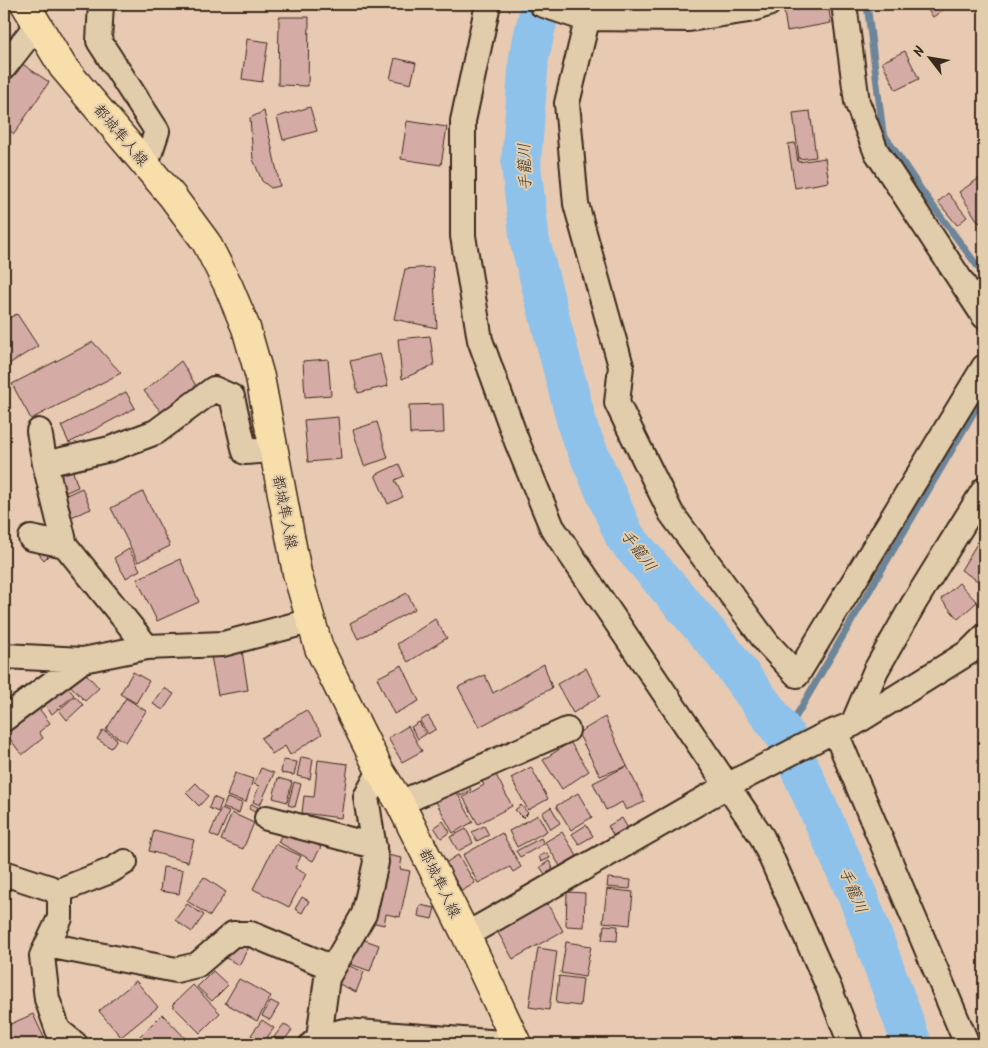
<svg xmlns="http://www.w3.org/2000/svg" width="988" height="1048" font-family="Kalam,'Klee One',sans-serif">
	<rect width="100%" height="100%" fill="#e8cab2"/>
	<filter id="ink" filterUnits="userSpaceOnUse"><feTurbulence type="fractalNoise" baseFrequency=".02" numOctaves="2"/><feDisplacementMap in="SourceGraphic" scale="10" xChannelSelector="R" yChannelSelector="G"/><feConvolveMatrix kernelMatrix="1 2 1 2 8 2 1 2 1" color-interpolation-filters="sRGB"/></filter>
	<g filter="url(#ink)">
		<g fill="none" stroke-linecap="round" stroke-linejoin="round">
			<!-- stream -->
			<path stroke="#6d8599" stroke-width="7" d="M867 4 883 133 922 191 984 275
				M785 735 984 395"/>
			<!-- river -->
			<path stroke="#8ec2eb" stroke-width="40" d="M541 4 529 57 521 165 530 242 579 431 625 537 722 650 785 735 859 899 912 1044"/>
		</g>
		<!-- building -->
		<path fill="#d5aba5" stroke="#3b2a1e" d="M796 4H828L831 23 787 31 783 6Z
			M923 4H951L933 17Z
			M279 17H309L308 86 278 85Z
			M247 39 268 42 262 82 242 79Z
			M905 51 919 79 896 90 882 62Z
			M395 58 416 63 411 84 390 79Z
			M18 61 49 82 14 134 4 127V83Z
			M310 107 317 131 283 140 277 117Z
			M264 111 280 186 271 188 262 181 253 159 250 118Z
			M810 111 816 157 799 159 793 113Z
			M407 121 447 127 441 165 401 159Z
			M795 143 798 162 825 158 829 182 795 188 788 144Z
			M984 175V219L979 223 959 192Z
			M948 193 967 217 957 225 938 202Z
			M433 267 437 328 394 319 405 269Z
			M17 314 38 346 4 367V320Z
			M430 336 434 365 402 379 398 339Z
			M93 342 121 373 31 419 12 384Z
			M380 354 388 386 358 393 350 361Z
			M328 359 331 395 305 397 303 361Z
			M181 361 198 389 166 418 144 391Z
			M126 392 135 408 69 443 61 426Z
			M443 404 444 433 410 434 409 405Z
			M338 417 341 459 308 462 304 420Z
			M377 422 388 458 364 466 353 430Z
			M399 464 404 476 395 480 403 497 388 504 375 475Z
			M72 469 78 487 62 494 55 476Z
			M82 488 91 509 71 517 62 497Z
			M143 492 170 546 138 562 111 508Z
			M981 537 984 539V585L961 570Z
			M34 548 51 553 44 560Z
			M129 549 140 570 126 578 114 558Z
			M180 559 199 602 157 621 137 579Z
			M959 583 977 602 958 619 941 599Z
			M407 593 415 609 358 639 350 623Z
			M435 619 447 638 408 662 397 644Z
			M242 651 248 690 218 695 211 656Z
			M544 664 552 688 479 727 458 687 485 675 493 693Z
			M402 665 419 701 394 714 377 678Z
			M80 667 99 688 85 701 66 681Z
			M586 668 600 696 573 713 557 684Z
			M133 672 149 681 136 703 120 694Z
			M63 682 74 695 52 714 41 701Z
			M164 688 174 694 163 710 153 704Z
			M75 696 83 705 67 720 59 710Z
			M126 698 146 711 126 742 106 730Z
			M34 702 50 723 39 732 43 738 22 755 4 731V726Z
			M306 710 322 734 290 755 285 746 272 754 261 738Z
			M428 716 436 729 428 734 420 721Z
			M605 717 627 766 600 776 578 733Z
			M419 722 426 734 418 739 411 727Z
			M408 726 422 751 402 762 388 738Z
			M103 730 117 739 111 748 97 739Z
			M570 742 589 771 562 789 543 760Z
			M301 757 313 759 310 779 297 776Z
			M283 760 297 762 294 775 281 773Z
			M318 760 348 764 341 818 302 813 304 796 314 797Z
			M627 766 645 802 626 810 622 802 606 810 593 783Z
			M531 767 548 799 528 810 511 778Z
			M261 768 274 773 260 805 253 802 259 786 254 784Z
			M493 769 512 806 478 824 463 797 484 785 479 777Z
			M235 773 253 779 246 802 227 796Z
			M278 778 292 782 287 802 273 798Z
			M465 780 471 790 461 796 455 786Z
			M294 782 301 784 295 807 288 805Z
			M196 783 208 796 199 806 186 793Z
			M454 787 473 822 453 833 434 798Z
			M578 793 592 817 571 830 556 806Z
			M213 797 222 801 218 812 209 808Z
			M227 798 242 803 239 813 223 808Z
			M252 804 261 809 259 814 249 809Z
			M521 805 528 813 523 818 515 810Z
			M551 807 560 823 551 829 542 813Z
			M221 809 229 812 218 838 210 834Z
			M232 813 254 823 243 849 221 840Z
			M538 815 547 831 517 847 509 831Z
			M622 818 630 832 616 840 608 826Z
			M443 821 450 832 441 838 434 827Z
			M586 825 593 836 579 844 572 834Z
			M484 826 489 835 477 841 472 832Z
			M285 828 321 847 313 861 278 842Z
			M466 829 473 843 458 851 450 837Z
			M154 830 194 840 188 862 149 851Z
			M562 832 577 856 560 866 545 842Z
			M502 833 521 867 513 872 510 867 478 883 463 855Z
			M541 838 544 844 520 857 516 851Z
			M275 844 301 856 295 868 306 874 289 907 253 889Z
			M547 853 550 858 541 862 539 856Z
			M382 854 402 858 400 869 410 871 400 917 386 914 384 925 367 921Z
			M458 855 475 883 462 891 445 863Z
			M549 861 553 868 545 874 540 867Z
			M163 867 183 870 179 894 160 891Z
			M204 877 226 892 210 916 187 901Z
			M608 878 631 880 630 889 607 887Z
			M607 889 633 892 630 925 603 922Z
			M567 892 585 893 584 927 566 926Z
			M302 897 309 901 302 913 295 909Z
			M547 903 563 931 513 959 497 931Z
			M187 904 204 915 192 932 175 920Z
			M420 905 435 908 432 919 418 916Z
			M604 925 618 926 617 941 602 940Z
			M234 935 250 945 239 965 222 956Z
			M359 938 379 945 370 971 350 964Z
			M566 942 591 946 585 977 561 973Z
			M538 948 557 951 549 1010 529 1007Z
			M347 965 364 972 356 992 339 984Z
			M213 971 228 985 212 1001 197 987Z
			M559 976 583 979 580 1006 556 1003Z
			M239 979 271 996 257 1021 225 1003Z
			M136 981 158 1007 121 1037 99 1011Z
			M193 985 220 1013 200 1033 172 1005Z
			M271 1001 279 1005 270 1020 262 1016Z
			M33 1014 47 1044H4V1027Z
			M162 1014 188 1041 185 1044H140L136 1040Z
			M262 1020 274 1028 263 1043 251 1035Z
			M284 1024 292 1030 282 1043 274 1037Z"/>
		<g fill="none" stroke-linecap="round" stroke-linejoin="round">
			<defs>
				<path id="street" d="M101 4 99 41 157 131 146 164
					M488 4 463 121V236L480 340 517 442 552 527 762 837 829 988 851 1044
					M541 4 583 18 689 19 749 10 768 4
					M591 4 567 103 576 204 621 366 617 403 671 513 767 643 797 675 984 367
					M844 4 857 102 876 151 984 316
					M4 67 36 26
					M39 431 45 464
					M31 538 65 545
					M147 647 65 545 45 464 110 449 156 432 214 389 232 397 245 452 273 450
					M4 656 83 660
					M4 719 83 660 147 647 223 644 310 621
					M853 724 876 670 914 603 984 490
					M835 731 967 1044
					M400 803 567 730
					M267 818 374 846
					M4 873 50 888 60 895V918L42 956 47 999 58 1030 75 1044
					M56 892 110 871 125 862
					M466 935 727 786 823 736 853 724 969 652 984 637
					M47 945 176 970 197 965 233 934H251L333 968
					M319 1038 327 978 364 914 376 862 366 797 380 771
					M312 1044 319 1038 344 1031 517 1044"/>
				<path id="primary" d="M25 4 63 67 172 196 206 242 228 285 246 328 260 377 297 573 319 648 380 771 400 803 466 935 517 1044"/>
			</defs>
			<!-- street casing -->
			<use href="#street" stroke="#3b2a1e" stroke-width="28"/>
			<!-- primary casing -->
			<use href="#primary" stroke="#3b2a1e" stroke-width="31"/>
			<!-- street -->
			<use href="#street" stroke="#e1ccab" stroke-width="24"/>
			<!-- primary -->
			<use href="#primary" stroke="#f8deab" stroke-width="28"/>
		</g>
	</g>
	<g text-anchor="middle" stroke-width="4" stroke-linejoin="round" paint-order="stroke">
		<!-- street labels -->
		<g font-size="15" fill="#3b2a1e" stroke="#e1ccab">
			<text transform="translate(121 135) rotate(50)" y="5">都城隼人線</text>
			<text transform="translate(285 512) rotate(79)" y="5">都城隼人線</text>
			<text transform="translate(440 883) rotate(64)" y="5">都城隼人線</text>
		</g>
		<!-- water labels -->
		<g font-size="16" font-style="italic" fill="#433932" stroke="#e1ccab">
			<text transform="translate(524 167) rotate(-92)" y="6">手籠川</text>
			<text transform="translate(639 550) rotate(53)" y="6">手籠川</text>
			<text transform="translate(854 890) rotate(67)" y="6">手籠川</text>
		</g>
	</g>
	<!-- margin -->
	<rect width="988" height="1048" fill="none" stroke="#e1ccab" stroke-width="20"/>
	<rect x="10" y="10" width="968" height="1028" fill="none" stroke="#3b2a1e" stroke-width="2" filter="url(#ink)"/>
	<!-- north arrow -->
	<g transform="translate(930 58) rotate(301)" stroke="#e1ccab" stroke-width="4" paint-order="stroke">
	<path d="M0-4L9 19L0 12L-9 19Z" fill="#3b2a1e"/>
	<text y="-8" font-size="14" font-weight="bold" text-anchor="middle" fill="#3b2a1e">N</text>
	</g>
</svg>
